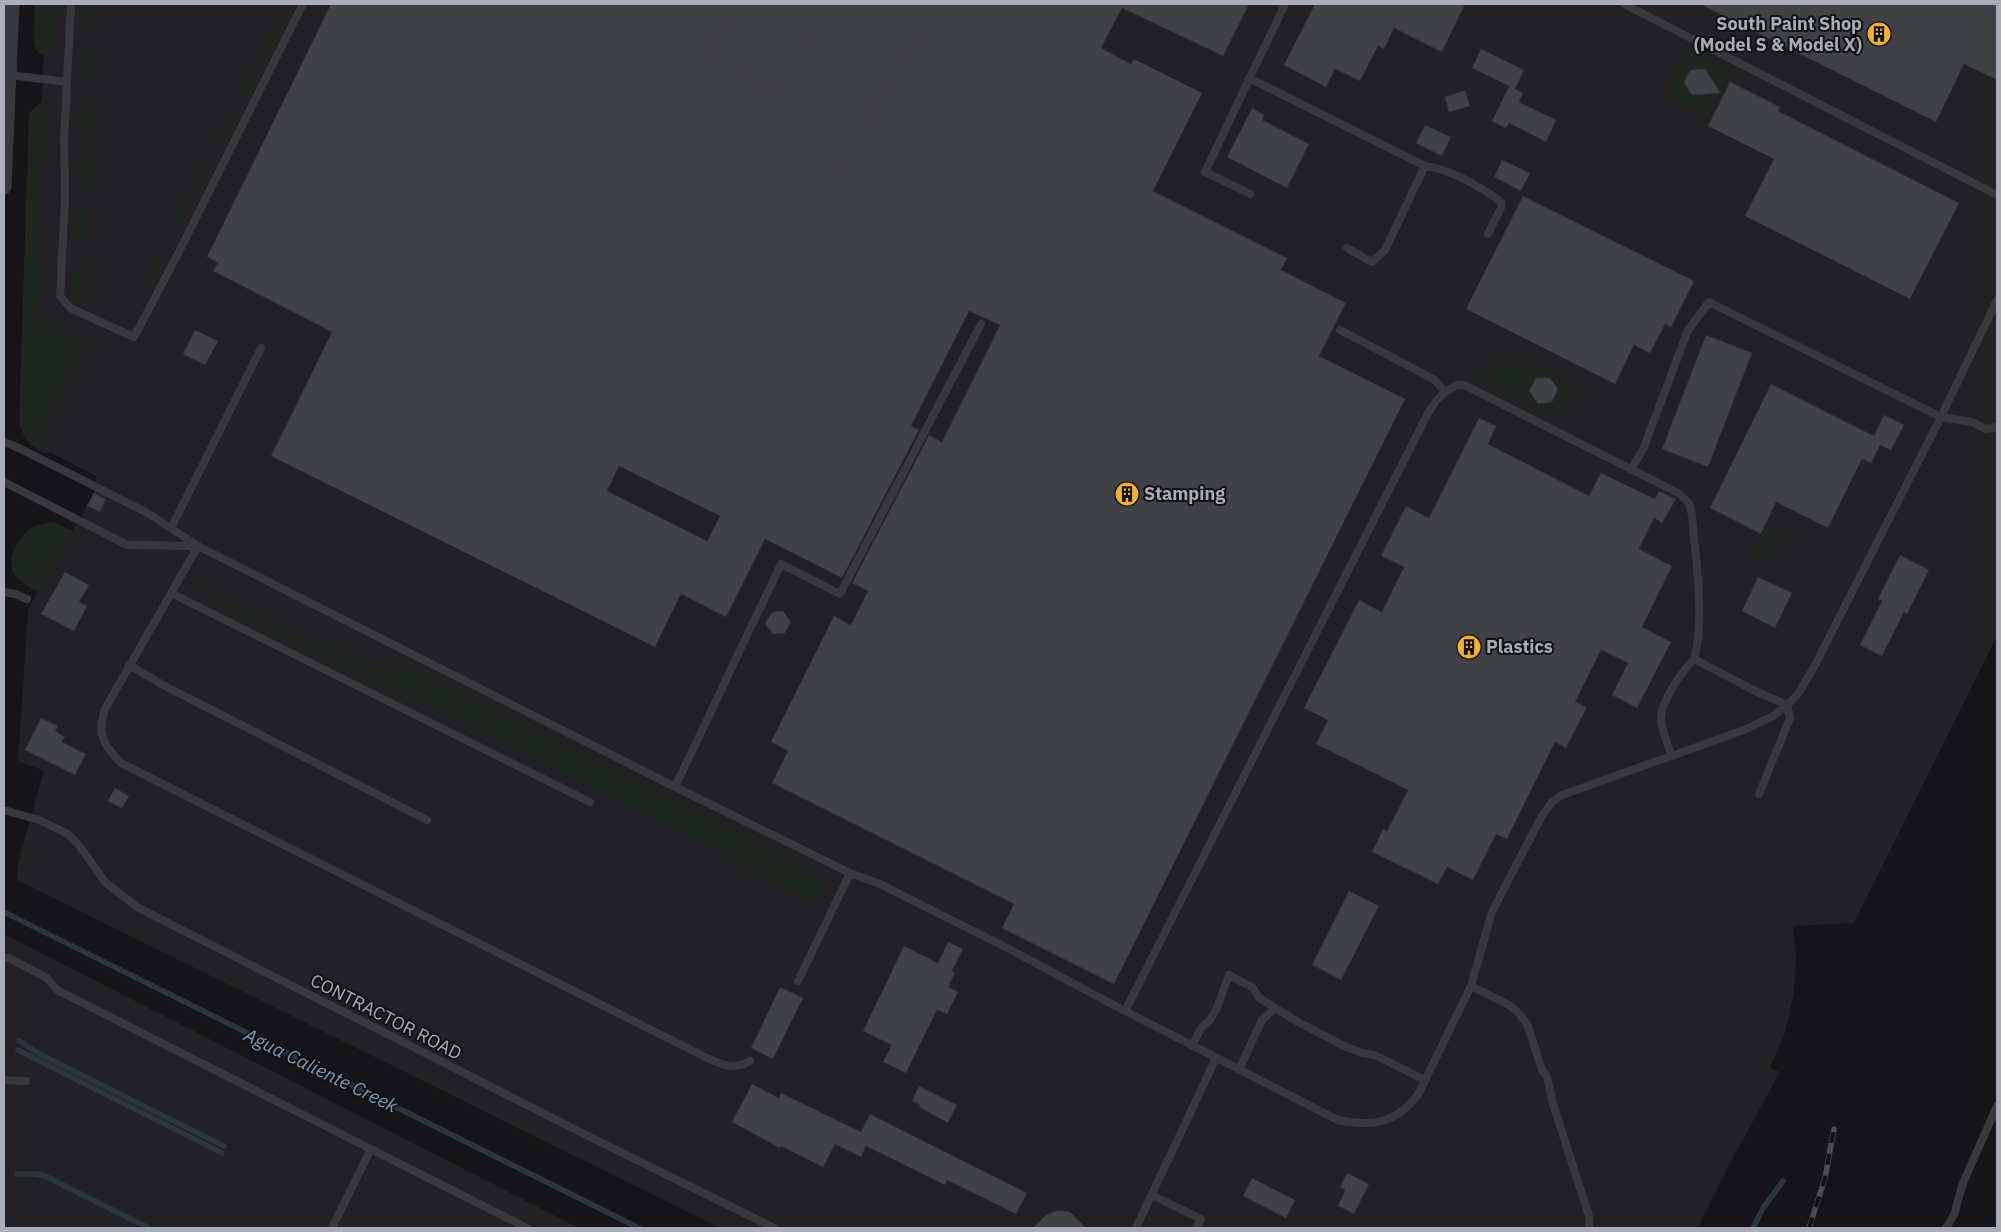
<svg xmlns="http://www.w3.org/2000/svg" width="2001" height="1232" font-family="'IBM Plex Sans',sans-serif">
	<rect width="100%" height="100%" fill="#161618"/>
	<!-- built -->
	<path fill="#222225" d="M45 4H1997V636L1854 923 1793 926 1796 956 1794 993 1785 1033 1770 1068 1780 1072 1734 1156 1698 1228H720L17 880 18 863 44 771 18 761 28 611 33 600 87 506 94 493 96 476 34 444 35 321Z
		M4 934 579 1228H4Z"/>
	<!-- green -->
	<path fill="#1e261f" d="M35 4H54L52 44 44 55 39 54 34 44Z
		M82 4H94L92 23C83 19 80 13 82 4Z
		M273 22C283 35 275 49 259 51Z
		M90 47 94 48 90 80C77 73 76 54 90 47Z
		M1687 50 1730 71 1707 118 1664 96Z
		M250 68 255 79C254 90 248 96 236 97Z
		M43 101 47 122 39 318 86 343 37 440 53 448 48 454C30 449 22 437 19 420L29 113Z
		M88 102 97 106 91 118 96 122 90 135C77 130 78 121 80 109Z
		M227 113C237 126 230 141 214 142Z
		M86 157 95 161 89 174 94 177 88 190C75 185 76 176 78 164Z
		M204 158 209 169C208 180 202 186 191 188Z
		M182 203C189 212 188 221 180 229L168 232Z
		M84 212 92 216 86 229 92 232 86 245C71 239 69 220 84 212Z
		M159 249 164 259C162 271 157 277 145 278Z
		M81 268 90 272 84 285 89 288 84 301C70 296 71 288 73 275Z
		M1515 356 1573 384 1556 417 1465 371 1468 364 1492 376 1502 358 1511 363Z
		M53 522 73 531 38 592C28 586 16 580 12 569 8 556 19 538 28 530 34 525 45 523 53 522Z
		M1764 527 1778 534 1769 554 1765 556 1752 550Z
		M196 587 382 671 405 669 417 671 708 817 818 877 829 884 824 899 811 903 697 840 217 603Z"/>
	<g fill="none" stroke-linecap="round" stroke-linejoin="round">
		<!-- stream -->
		<path stroke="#2c353c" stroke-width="5.5" d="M4 912 639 1228
			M19 1041 38 1053 224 1146
			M18 1050 222 1153
			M17 1174H36L45 1176 149 1228
			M1753 1228 1763 1208 1783 1181"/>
	</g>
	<!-- building -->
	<path fill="#404145" stroke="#303034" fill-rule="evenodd" d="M331 4H1249L1223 56 1122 8 1101 48 1131 64 1134 59 1202 93 1153 191 1287 258 1281 270 1346 303 1319 356 1405 399 1114 984 1002 928 1014 904 772 783 788 751 771 742 834 616 851 625 868 591 852 583 929 435 942 442 1000 325 969 311 911 426 919 430 842 578 765 539 726 617 681 594 655 647 271 456 332 332 213 271 218 263 207 257ZM619 466 720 516 707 541 607 491Z
		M1315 4H1465L1442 52 1394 28 1384 49 1378 46 1360 81 1335 69 1326 87 1284 65Z
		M1700 4H1997V80L1964 64 1936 122Z
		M1481 49 1524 70 1515 89 1523 93 1519 102 1556 120 1546 142 1509 123 1506 128 1492 121 1509 86 1472 68Z
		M1705 69 1721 93 1692 95 1684 83 1690 70Z
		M1730 82 1780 107 1778 111 1959 203 1910 299 1745 216 1774 159 1708 126Z
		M1465 90 1470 106 1449 112 1445 97Z
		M1252 108 1264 115 1262 120 1309 144 1287 188 1227 157Z
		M1425 125 1451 137 1442 156 1416 143Z
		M1502 160 1530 173 1521 191 1494 177Z
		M1523 196 1694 281 1671 327 1665 324 1650 353 1634 345 1615 384 1466 309Z
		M195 330 218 341 205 365 183 354Z
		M1706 335 1752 353 1708 467 1662 449Z
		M1536 378H1550L1558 389 1552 402 1538 404 1529 391Z
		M1771 384 1874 436 1884 415 1904 425 1891 450 1880 445 1871 463 1862 459 1828 528 1776 502 1761 534 1710 508Z
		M1479 418 1496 426 1488 444 1589 496 1601 473 1655 499 1659 491 1676 499 1662 523 1654 518 1639 549 1672 566 1642 627 1671 642 1637 708 1612 695 1628 663 1601 650 1575 702 1587 707 1566 748 1555 742 1507 839 1496 834 1473 880 1447 867 1438 884 1372 852 1383 829 1387 831 1408 790 1316 744 1328 720 1304 708 1359 600 1382 612 1404 567 1381 556 1406 506 1429 518Z
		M94 493 106 499 100 512 87 506Z
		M1900 555 1929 570 1907 614 1904 612 1882 656 1860 645 1882 601 1878 599Z
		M65 572 89 585 79 602 87 606 74 631 41 614Z
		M1758 577 1792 593 1775 628 1742 611Z
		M783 611 791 622 785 633 773 634 765 624 772 612Z
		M41 718 58 726 55 731 65 737 62 742 86 754 75 775 25 750Z
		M115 788 129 796 122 808 108 801Z
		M1349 891 1379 906 1341 980 1312 965Z
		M948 942 963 949 952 971 955 973 948 987 958 992 947 1014 937 1010 906 1073 883 1062 892 1045 863 1031 904 946 938 963Z
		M780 987 803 998 773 1059 751 1048Z
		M752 1084 779 1098 781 1093 861 1132 870 1114 1027 1193 1016 1214 947 1180 945 1185 866 1146 861 1157 835 1144 823 1167 781 1146 780 1148 732 1122Z
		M919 1086 957 1105 948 1123 919 1107 920 1105 912 1101Z
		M1347 1173 1369 1184 1354 1214 1338 1206 1345 1190 1340 1187Z
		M1252 1178 1295 1200 1286 1218 1243 1196Z
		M1058 1210 1070 1212 1086 1228H1033L1046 1215Z"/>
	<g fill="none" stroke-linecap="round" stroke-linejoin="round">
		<!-- path -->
		<path stroke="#3d3f44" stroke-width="3" stroke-dasharray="2.5 4" stroke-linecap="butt" d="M735 4 706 50 772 91 824 4
			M842 174 936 4"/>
		<!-- lane -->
		<path stroke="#37383d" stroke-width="8" d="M71 4 64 139 65 198 60 296 70 308 134 337 179 252 303 4
			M1624 4 1997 195
			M9 75 67 82
			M1249 78 1425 166C1453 170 1478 185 1501 202V208L1488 234
			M1250 194 1205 172 1285 4
			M1347 248 1372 262 1385 250 1425 166
			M4 442 19 448 146 512 198 546 675 787 850 873 880 884 1011 950 1125 1011 1338 1120C1372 1127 1395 1124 1418 1095L1471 986 1491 915 1498 900 1542 816 1552 802 1562 795 1744 730 1773 716 1787 705 1755 691 1694 659C1706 617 1695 559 1692 515L1689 503 1680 494 1464 385H1457L1445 392 1435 380 1340 330
			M1631 470 1644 447 1688 330 1709 302 1941 417 1972 422 1986 429 1997 427
			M4 482 127 545 198 546
			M171 528 261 348
			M198 546 105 709C97 734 103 745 121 763L707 1058C722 1065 735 1070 750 1061
			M4 592 15 594 27 599
			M171 593 590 802
			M129 665 163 685 427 820
			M1671 756C1668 745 1663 733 1661 721 1659 704 1682 671 1694 659
			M675 787 781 564 840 594 981 324
			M1759 794 1790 718 1787 705 1798 694 1815 665 1941 417 1997 300
			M4 810 39 820 68 834 79 845 105 882 137 907 586 1135 774 1228
			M4 958H9L47 978 57 990 527 1228
			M798 981 850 873
			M1471 986 1509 1005 1520 1014 1528 1026 1542 1070 1547 1077 1553 1104 1589 1216V1228
			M1125 1011 1428 413 1436 401 1445 392
			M1192 1046 1201 1028 1210 1020 1216 1010 1229 975 1253 988 1259 998 1298 1022 1342 1045 1362 1053 1375 1055 1425 1080
			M1239 1070 1262 1020 1274 1009
			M4 1080 26 1081
			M1152 1195 1201 1219 1196 1228
			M332 1228 371 1149
			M1136 1228 1216 1058
			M1946 1228 1954 1215 1963 1183 1997 1106"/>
		<!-- street -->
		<path stroke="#37383d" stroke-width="15" d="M4 187 12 4"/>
		<defs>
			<path id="rail" d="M1809 1228 1825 1178 1834 1129"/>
		</defs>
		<!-- rail casing -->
		<use href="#rail" stroke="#4a4c52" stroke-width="5.5"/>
		<!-- rail -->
		<use href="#rail" stroke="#111113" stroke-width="4" stroke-dasharray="11" stroke-linecap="butt"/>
	</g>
	<!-- icons -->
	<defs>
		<symbol id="building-disc" viewBox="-11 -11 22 22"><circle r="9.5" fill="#f2b134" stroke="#111113"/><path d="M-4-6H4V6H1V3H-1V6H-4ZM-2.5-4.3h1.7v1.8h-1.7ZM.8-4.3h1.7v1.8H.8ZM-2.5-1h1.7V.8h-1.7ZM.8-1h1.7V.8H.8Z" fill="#111"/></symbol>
	</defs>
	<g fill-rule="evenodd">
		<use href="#building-disc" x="1865" y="20" width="28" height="28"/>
		<use href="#building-disc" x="1113" y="480" width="28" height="28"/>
		<use href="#building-disc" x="1455" y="633" width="28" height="28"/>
	</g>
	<g text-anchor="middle" stroke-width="4" stroke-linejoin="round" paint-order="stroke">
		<!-- poi labels -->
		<g font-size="18" font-weight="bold" fill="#a8adb8" stroke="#111113" text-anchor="start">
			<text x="1862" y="30" text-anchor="end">South Paint Shop<tspan x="1862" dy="21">(Model S &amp; Model X)</tspan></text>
			<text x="1144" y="500">Stamping</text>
			<text x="1486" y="653">Plastics</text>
		</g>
		<!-- street labels -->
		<g font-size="18" fill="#a8adb8" stroke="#111113">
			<text transform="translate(386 1017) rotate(27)" y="6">CONTRACTOR ROAD</text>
		</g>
		<!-- water labels -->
		<g font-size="19" font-style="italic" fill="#7f9bb3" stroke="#111113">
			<text transform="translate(321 1070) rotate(26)" y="7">Agua Caliente Creek</text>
		</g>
	</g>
	<!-- border -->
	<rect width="2001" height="1232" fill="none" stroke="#a8adb8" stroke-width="10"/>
</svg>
